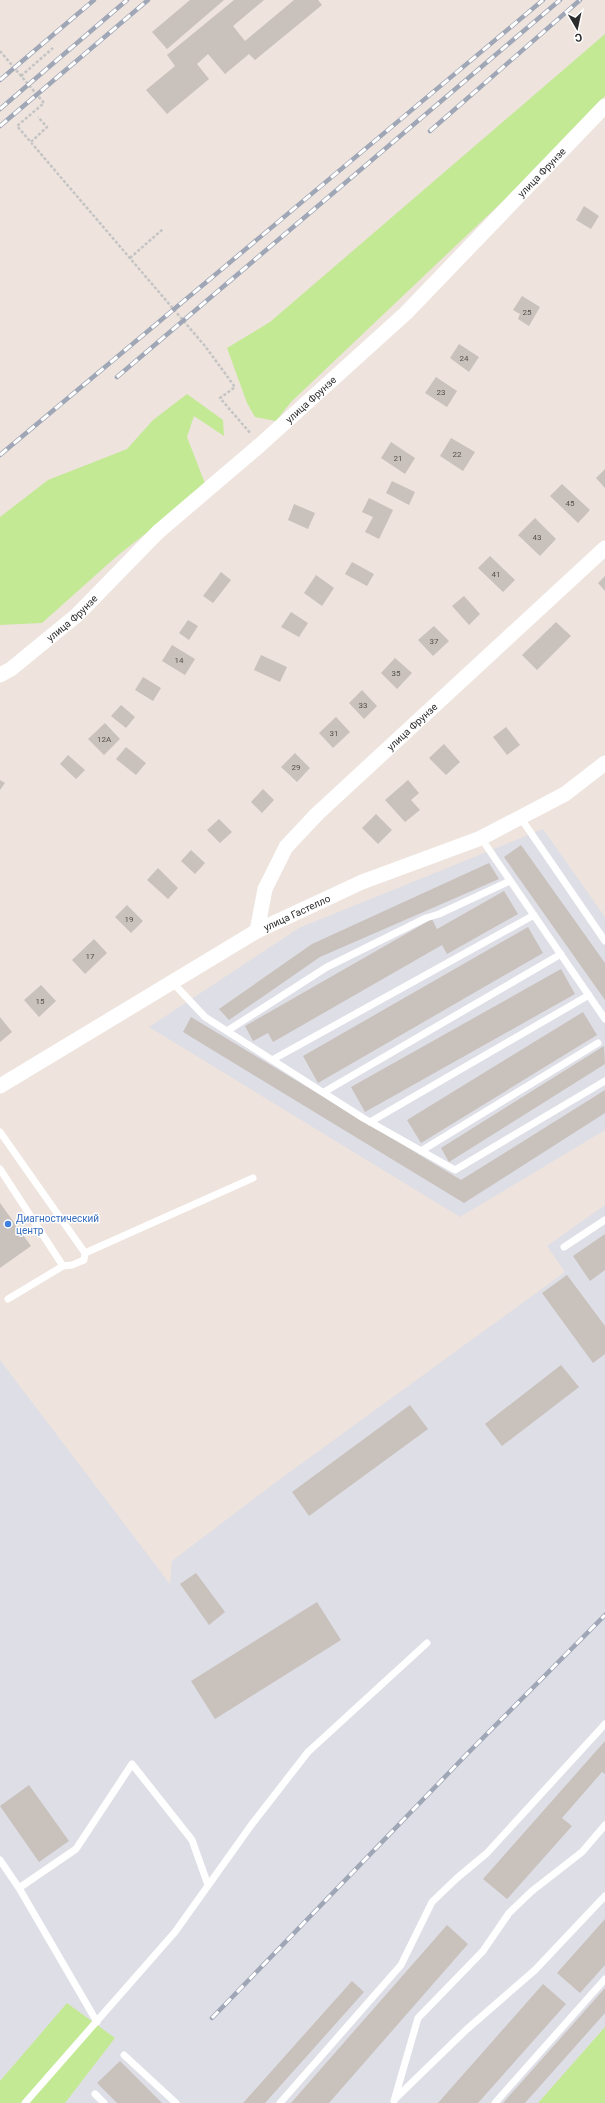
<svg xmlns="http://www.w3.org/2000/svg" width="605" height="2103" font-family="Roboto,sans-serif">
	<rect width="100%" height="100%" fill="#eee3dd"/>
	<!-- industrial -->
	<path fill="#dedee6" d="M543 829 605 917V1130L460 1217 149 1027 299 928Z
		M605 1205V2027L538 2103H65L115 2038 67 2003 0 2081V1360L170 1584 172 1561 276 1482 565 1272 547 1246Z"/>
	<!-- green -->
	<path fill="#c3e995" d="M605 34V96L504 200 291 402 276 421 255 417 247 403 227 348 270 322Z
		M187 394 223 420 224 436 194 416 187 437 206 486 117 556 42 623 0 625V517L48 480 127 449 153 420Z
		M67 2003 115 2038 65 2103H0V2081Z
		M605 2027V2103H538Z"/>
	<!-- building -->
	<path fill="#c9c1bb" d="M190 0H224L167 49 152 32Z
		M234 0H264L233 26 245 41 294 0H318L322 5 255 60 249 54 225 74 208 54 197 64 209 79 167 114 146 90 175 66 167 55Z
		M584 206 599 216 591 229 576 220Z
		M522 296 540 307 529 326 518 319 520 314 513 310Z
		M459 344 479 357 469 372 450 358Z
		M436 377 457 391 447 407 425 393Z
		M451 438 475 452 463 471 440 456Z
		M391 442 415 458 405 474 381 458Z
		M605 469V488L596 478Z
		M392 481 415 492 409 505 386 493Z
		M562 484 590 510 578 523 550 496Z
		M369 498 393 510 379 539 365 532 373 517 362 512Z
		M294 504 315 513 308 529 288 520Z
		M535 518 556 539 540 556 518 535Z
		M490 556 515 580 503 592 478 568Z
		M352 562 374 574 367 586 345 574Z
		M221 572 231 580 213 603 203 596Z
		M316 575 334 588 322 606 304 593Z
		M605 576V591L598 583Z
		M464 596 480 614 469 625 452 606Z
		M291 612 308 623 299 637 281 627Z
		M188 620 198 626 189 640 179 633Z
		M556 622 571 636 537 670 522 655Z
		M434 626 449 641 433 656 418 640Z
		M172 645 195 659 185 675 162 661Z
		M261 655 287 667 280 682 254 670Z
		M395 658 412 673 397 689 381 673Z
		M143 677 161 688 153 701 135 690Z
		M362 690 377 706 364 719 349 703Z
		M121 705 135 717 126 728 111 716Z
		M336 717 350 732 333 748 319 733Z
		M105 723 120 739 104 755 88 739Z
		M506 727 520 745 507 755 493 737Z
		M444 744 460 762 446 775 429 758Z
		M126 747 146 763 136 775 116 759Z
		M295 753 310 768 297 782 281 767Z
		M68 755 85 770 76 779 60 764Z
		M0 780 5 783 0 790Z
		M408 780 419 793 411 800 420 810 405 822 385 800Z
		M263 789 274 800 262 813 251 802Z
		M376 814 392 830 378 844 362 828Z
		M219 819 232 832 220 843 207 830Z
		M521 845 605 963V1000L504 857Z
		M191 850 205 863 195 874 181 861Z
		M489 863 499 879 320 957 229 1020 219 1009 312 944Z
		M158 868 178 888 168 899 147 880Z
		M504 891 518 914 447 954 442 945 273 1042 268 1033 253 1041 245 1026 432 919 437 929Z
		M127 905 143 921 131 933 115 917Z
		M528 927 543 953 318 1083 303 1056Z
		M94 939 107 953 85 974 72 960Z
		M561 969 575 994 365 1112 351 1087Z
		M41 985 56 1001 39 1017 24 1000Z
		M583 1012 597 1035 421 1143 407 1120Z
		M0 1017 12 1032 0 1042Z
		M191 1017 461 1180 605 1090V1113L464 1203 183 1032Z
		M604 1046 605 1064 449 1162 441 1148Z
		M0 1203 31 1246 0 1268Z
		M605 1234V1270L590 1281 573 1256Z
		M567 1275 605 1326V1354L593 1363 542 1293Z
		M561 1365 579 1387 502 1446 485 1424Z
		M410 1405 428 1429 309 1516 292 1492Z
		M196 1573 225 1612 209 1625 180 1584Z
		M317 1602 341 1640 215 1719 191 1681Z
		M605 1741V1774L602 1772 562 1818 572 1826 507 1899 483 1879Z
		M29 1785 69 1841 39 1862 0 1806Z
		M605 1919V1965L580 1993 557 1973Z
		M447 1925 468 1944 329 2103H291Z
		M352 1981 364 1992 265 2103H243Z
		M543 1984 566 2004 478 2103H438Z
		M605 1988V2013L525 2103H503Z
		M120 2061 162 2103H117L97 2083Z"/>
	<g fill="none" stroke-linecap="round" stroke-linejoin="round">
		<!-- path -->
		<path stroke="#c4c4c4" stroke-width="2.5" stroke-dasharray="3 2" stroke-linecap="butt" d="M0 51 44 103 17 126 205 346 235 387 220 398 251 434
			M21 76 53 48
			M31 142 47 127 38 117
			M130 258 163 229"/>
		<!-- lane -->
		<path stroke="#fff" stroke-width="7" d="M520 817 605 941
			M481 838 605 1019
			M173 983 205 1017 363 1118 455 1170 605 1081
			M227 1031 327 967 426 918 439 914 510 881
			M272 1060 534 915
			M324 1092 561 954
			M370 1122 589 995
			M0 1132 85 1253 253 1178
			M421 1151 598 1043
			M0 1169 63 1266 8 1299
			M564 1247 605 1220
			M63 1266 72 1265 84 1260 85 1253
			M0 1860 19 1888 76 1849 132 1764 192 1840 208 1885
			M19 1888 97 2022
			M124 2055 176 2103
			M95 2094 104 2103
			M395 2099 466 2030 535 1970 605 1896
			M394 2101 418 2018 483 1951 509 1913 532 1891 582 1852 605 1825
			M25 2103 175 1932 252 1824 308 1752 427 1643
			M280 2103 401 1965 432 1902 457 1878 487 1853 605 1724
			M495 2103 605 1979"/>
		<!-- street -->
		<g stroke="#fff" stroke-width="15">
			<path id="s1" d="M0 675 11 669 77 615 158 532 260 445 406 313 605 106"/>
			<path id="s2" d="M257 931 265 889 286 847 317 814 605 548"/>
			<path id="s3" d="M0 1086 257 931 362 882 481 838 565 794 605 763"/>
		</g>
		<defs>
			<path id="rail" d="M0 80 94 0
				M0 109 127 0
				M0 126 148 0
				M430 131 580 0
				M117 377 560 0
				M0 455 543 0
				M212 2018 467 1754 605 1615"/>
		</defs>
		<!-- rail casing -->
		<use href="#rail" stroke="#9fa7b7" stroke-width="4.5"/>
		<!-- rail -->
		<use href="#rail" stroke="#fff" stroke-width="3" stroke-dasharray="9" stroke-linecap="butt"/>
	</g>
	<!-- markers -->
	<circle fill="#3f7fe0" stroke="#fff" stroke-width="1.5" cx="8" cy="1224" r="4"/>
	<g text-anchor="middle" stroke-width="3" stroke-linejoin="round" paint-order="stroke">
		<!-- number labels -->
		<g font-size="8" fill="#535150">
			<text x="527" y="315">25</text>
			<text x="464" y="361">24</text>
			<text x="441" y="395">23</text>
			<text x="457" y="457">22</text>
			<text x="398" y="461">21</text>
			<text x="570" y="506">45</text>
			<text x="537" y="540">43</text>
			<text x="496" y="577">41</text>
			<text x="434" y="644">37</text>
			<text x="179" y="663">14</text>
			<text x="396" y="676">35</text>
			<text x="363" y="708">33</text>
			<text x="334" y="736">31</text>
			<text x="104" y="742">12А</text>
			<text x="296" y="770">29</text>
			<text x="129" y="922">19</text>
			<text x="90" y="959">17</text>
			<text x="40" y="1004">15</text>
		</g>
		<!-- street labels -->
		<g font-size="10" fill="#2c2c2c" stroke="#fff">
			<text dy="4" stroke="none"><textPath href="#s1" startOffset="740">улица Фрунзе</textPath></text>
			<text dy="4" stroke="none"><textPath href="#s1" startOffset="416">улица Фрунзе</textPath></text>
			<text dy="4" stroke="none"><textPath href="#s1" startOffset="92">улица Фрунзе</textPath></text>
			<text dy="4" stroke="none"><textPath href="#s2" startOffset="264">улица Фрунзе</textPath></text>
			<text dy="4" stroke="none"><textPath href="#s3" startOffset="344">улица Гастелло</textPath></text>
		</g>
		<!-- shop labels -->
		<g font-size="10" fill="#366cbe" stroke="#fff" text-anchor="start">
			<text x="16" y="1222">Диагностический<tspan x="16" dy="12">центр</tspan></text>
		</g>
	</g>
	<!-- north arrow -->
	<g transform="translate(577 28) rotate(171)" stroke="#ffffff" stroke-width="3" paint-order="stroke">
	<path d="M0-3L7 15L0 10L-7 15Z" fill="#2c2c2c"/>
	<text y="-6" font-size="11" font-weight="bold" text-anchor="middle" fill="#2c2c2c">С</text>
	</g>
</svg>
